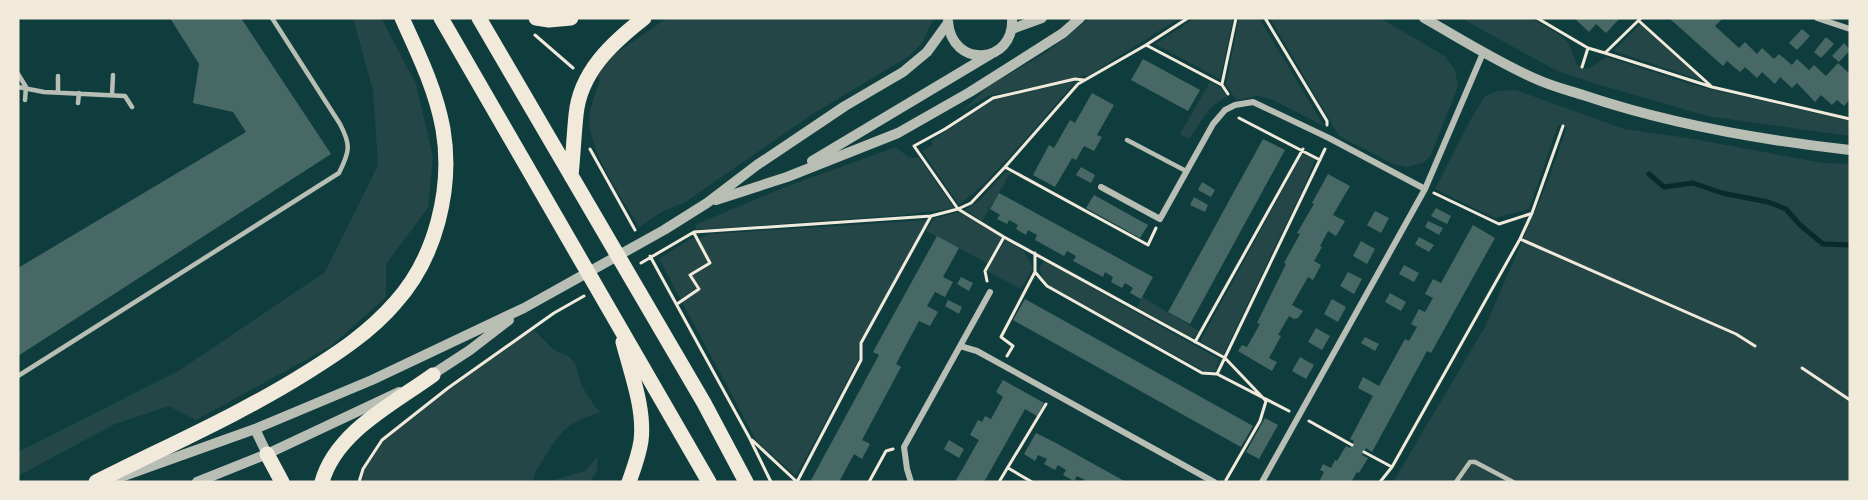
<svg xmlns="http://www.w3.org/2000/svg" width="1868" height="500" font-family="Raleway,sans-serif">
	<rect width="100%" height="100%" fill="#0f3d3e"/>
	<!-- green -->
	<path fill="#244646" d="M353 18H381L416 84 433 157 428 208 386 264V297L331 346 196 420 169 406 115 424 18 476V452L180 370 325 272 378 165 373 91Z
		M667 18H934L922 43 909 56 811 115 684 203 663 211 639 227C621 196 592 157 589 121 589 108 596 92 600 80L597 76 612 56Z
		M1090 18H1180L1089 75 988 96 961 112 989 86 1047 52Z
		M1195 18H1233L1220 79 1155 44Z
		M1239 18H1259L1324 126 1271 99 1258 96 1236 100 1226 84Z
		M1270 18H1380L1445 56 1455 70 1458 86 1431 155 1423 163 1406 167 1393 164 1339 136Z
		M1461 18H1531L1562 36 1569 44 1577 65 1588 69 1607 57 1696 86 1850 121V136L1707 116 1597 84 1557 71Z
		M1640 24 1703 81 1614 51Z
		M1076 81 1024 141 983 185 959 205 922 151 933 145 931 141 993 100Z
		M1210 82 1220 87 1227 96 1210 108 1189 139 1180 134Z
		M1516 90 1624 129 1688 138 1823 163 1850 164V482H1393L1485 327 1548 181 1567 127 1558 125 1529 209 1495 218 1435 189 1471 119 1485 96 1497 91Z
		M896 147 908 157 919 158 954 208 903 215 695 230 697 224 788 186Z
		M1303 153 1315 159 1306 182 1223 355 1201 342V340Z
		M1005 172H1011L982 221 965 210 979 201Z
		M959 212 1002 237 987 263 926 231 933 219Z
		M927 220 859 343 858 360 796 476 757 442 659 259 690 239H698L710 234Z
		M1006 240 1024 251 1033 268 1021 289 987 271Z
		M1044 261 1219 359 1215 371H1204L1051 287 1042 276 1039 268Z
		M1142 297 1199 331 1194 337H1190L1137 307Z
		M532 328 554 350 568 356 575 363 582 386 595 407 601 412C560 424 556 439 535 473L533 481 534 482H359L363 469 382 440 448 388Z
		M598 456 597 470 590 482H546L585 471Z"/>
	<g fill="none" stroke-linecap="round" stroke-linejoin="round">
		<!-- stream -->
		<path stroke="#0a2a2b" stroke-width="5" d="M1649 174 1664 187 1693 183 1722 193 1768 202 1786 209 1800 225 1823 244 1850 245"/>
	</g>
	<!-- building -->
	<path fill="#486865" d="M170 18H241L331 154 18 356V268L246 132 233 112 193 103 199 64Z
		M1574 18H1620L1606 33 1596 24 1589 32Z
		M1669 18H1723L1715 26 1739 48 1745 42 1757 54 1762 48 1774 59 1779 54 1792 65 1797 59 1809 70 1814 65 1826 76 1838 63 1850 74V101L1849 100 1844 106 1837 100 1832 105 1821 95 1815 102 1797 83 1792 88 1780 77 1775 84 1762 72 1757 78 1745 67 1740 72 1727 61 1723 66Z
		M1802 29 1810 36 1797 50 1789 43Z
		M1826 37 1834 44 1821 58 1814 52Z
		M1844 43 1850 50 1839 62 1832 56Z
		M1143 59 1200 90 1188 111 1131 80Z
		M1092 93 1114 105 1097 135 1102 137 1094 151 1084 146 1076 160 1072 158 1055 187 1033 175 1049 145 1054 148 1070 120 1075 123Z
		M1263 139 1285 150 1190 324 1168 312Z
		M1081 167 1095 175 1091 183 1076 175Z
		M1328 174 1350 186 1333 215 1345 221 1336 236 1328 231 1320 246 1322 247 1314 261 1321 265 1313 280 1308 277 1292 305 1303 311 1298 318 1294 319 1289 316 1278 335 1281 336 1269 358 1277 362 1272 371 1238 351 1242 345 1247 347 1260 324 1257 323 1286 264 1284 263 1300 234 1297 233 1314 204 1312 203Z
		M1202 182 1215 190 1211 197 1198 190Z
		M999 193 1153 277 1141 299 1130 293 1133 288 1125 283 1122 288 1111 282 1113 277 1105 272 1103 277 1073 261 1076 256 1067 251 1064 256 1035 240 1037 235 1028 230 1026 235 1016 229 1018 225 1009 220 1007 224 997 219 1000 215 990 209Z
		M1094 195 1148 225 1140 238 1086 208Z
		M1194 197 1208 205 1205 212 1190 205Z
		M1436 208 1451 216 1447 224 1431 216Z
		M1375 211 1389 218 1381 233 1367 225Z
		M1428 221 1443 228 1439 235 1425 227Z
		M1473 225 1495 238 1431 353 1427 351 1372 452 1366 448 1362 455 1368 458 1359 473 1357 472 1351 482H1319L1324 472 1320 470 1323 464 1331 468 1335 460 1337 461 1346 446 1350 448 1354 441 1350 439 1373 396 1358 388 1363 377 1379 386 1405 339 1409 341 1417 327 1411 324 1419 309 1425 312 1433 298 1425 294 1433 279 1441 283Z
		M937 236 959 248 943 277 953 282 945 297 935 292 927 306 938 312 930 326 919 321 896 364 901 367 862 440 870 444 862 459 854 454 839 482H810L879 355 873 352Z
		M1419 237 1434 245 1429 252 1415 244Z
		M1361 241 1375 249 1367 264 1353 256Z
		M1404 265 1419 273 1414 282 1399 274Z
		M1348 272 1362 279 1354 294 1340 286Z
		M961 277 973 283 969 291 957 284Z
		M1390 293 1406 302 1401 311 1385 302Z
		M1025 299 1253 426 1241 447 1013 320Z
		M1332 299 1346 307 1338 322 1324 314Z
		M948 300 962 307 959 314 945 306Z
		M1316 328 1330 336 1322 350 1308 342Z
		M1365 337 1379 344 1375 351 1361 343Z
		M1300 357 1314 365 1306 379 1292 371Z
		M1003 380 1044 403 1037 416 1025 409 984 482H955L979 440 970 435 978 420 982 422 985 416 991 419 1003 397 996 392Z
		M1265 418 1278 425 1259 459 1246 452Z
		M1036 433 1056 443 1126 482H1084L1085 480 1077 476 1074 481 1063 475 1066 470 1058 465 1055 470 1044 464 1047 459 1038 455 1035 461 1024 454Z
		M949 440 964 449 959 458 944 449Z"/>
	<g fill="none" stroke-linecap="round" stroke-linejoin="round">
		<!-- path -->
		<path stroke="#f1e9da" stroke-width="3" d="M1265 18 1327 121V125
			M1537 18 1588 48 1605 53 1712 87 1850 119
			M1639 21 1711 86
			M535 35 573 68
			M1146 45 1222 85 1228 94
			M1605 53 1641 18
			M1582 67 1588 48
			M1084 80 1075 79 993 98 945 129 914 146 958 209 1004 237 1225 358 1266 401 1260 421 1226 480
			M1222 84 1236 18
			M1239 118 1320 160
			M590 149 635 230
			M1005 167 1148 245 1156 228
			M1434 193 1499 224 1530 214
			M1520 239 1736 334 1755 346
			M650 256 749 437 771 482
			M641 263 694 232 931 216
			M1035 272 1047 286 1202 373 1217 374 1289 411
			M987 281 985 271 1004 237
			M677 304 699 289 690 275 710 263 694 233
			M1195 342 1303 149
			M1007 356 1013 346 1001 337 1035 272V253
			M1802 368 1850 400
			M1217 374 1325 149
			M1309 421 1352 445
			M752 440 797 482
			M1364 452 1392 467
			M1008 468 1032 482
			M359 482 363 469 382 440 448 388 554 313 584 296
			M797 482 861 360V343L931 216 958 209 971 203 1005 167 1078 84 1146 45 1188 18
			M869 482 886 451 893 449
			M999 482 1046 404
			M1380 482 1392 467 1520 239 1532 213 1563 126"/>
		<!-- service -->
		<path stroke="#b8beb3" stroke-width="4.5" d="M18 74 26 87
			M58 76V92
			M18 87 44 92 125 96 132 107
			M112 95 113 75
			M25 100 26 87
			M78 103 79 93
			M1127 140 1186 171
			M18 376 339 173C350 151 351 145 340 124L272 18
			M1456 482 1470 462H1475L1513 482"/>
		<!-- minor -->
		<path stroke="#b8beb3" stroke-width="6" d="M1817 18 1850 29
			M1101 187 1160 219 1213 124 1225 110 1235 105 1253 102 1329 138 1425 189
			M960 346 977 351 1214 482
			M911 482 907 469 904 447 990 292
			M1262 482 1425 189 1483 53"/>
		<!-- tertiary -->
		<path stroke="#b8beb3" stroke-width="10" d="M1424 18C1461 39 1497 62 1536 79 1551 86 1567 90 1583 95 1669 124 1760 140 1850 150
			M948 21C951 69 1015 65 1012 18
			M1012 29 1042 18
			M812 161 991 54
			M716 200 787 177 898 133 970 92 1063 33 1080 18
			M427 378 470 350 509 320
			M255 429 267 454
			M118 478 255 429 372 380 524 308 664 230 707 203 757 165 845 106 903 72 927 52 948 23
			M197 482 267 454 399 392"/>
		<!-- primary -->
		<path stroke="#f1e9da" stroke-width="15" d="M441 18 709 482
			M479 18 704 403 746 482
			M536 18 549 20 571 18
			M571 176C573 156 574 135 576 115 580 72 612 43 644 18
			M623 342C631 373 645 409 641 441 639 455 634 468 629 482
			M267 454 282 482
			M96 482C167 446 239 415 306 373 338 353 370 332 395 303 436 258 453 188 443 129 436 90 418 53 402 18
			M322 482C336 432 393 404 433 375"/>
	</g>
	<!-- border -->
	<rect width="1868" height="500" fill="none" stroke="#f1e9da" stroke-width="39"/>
</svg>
